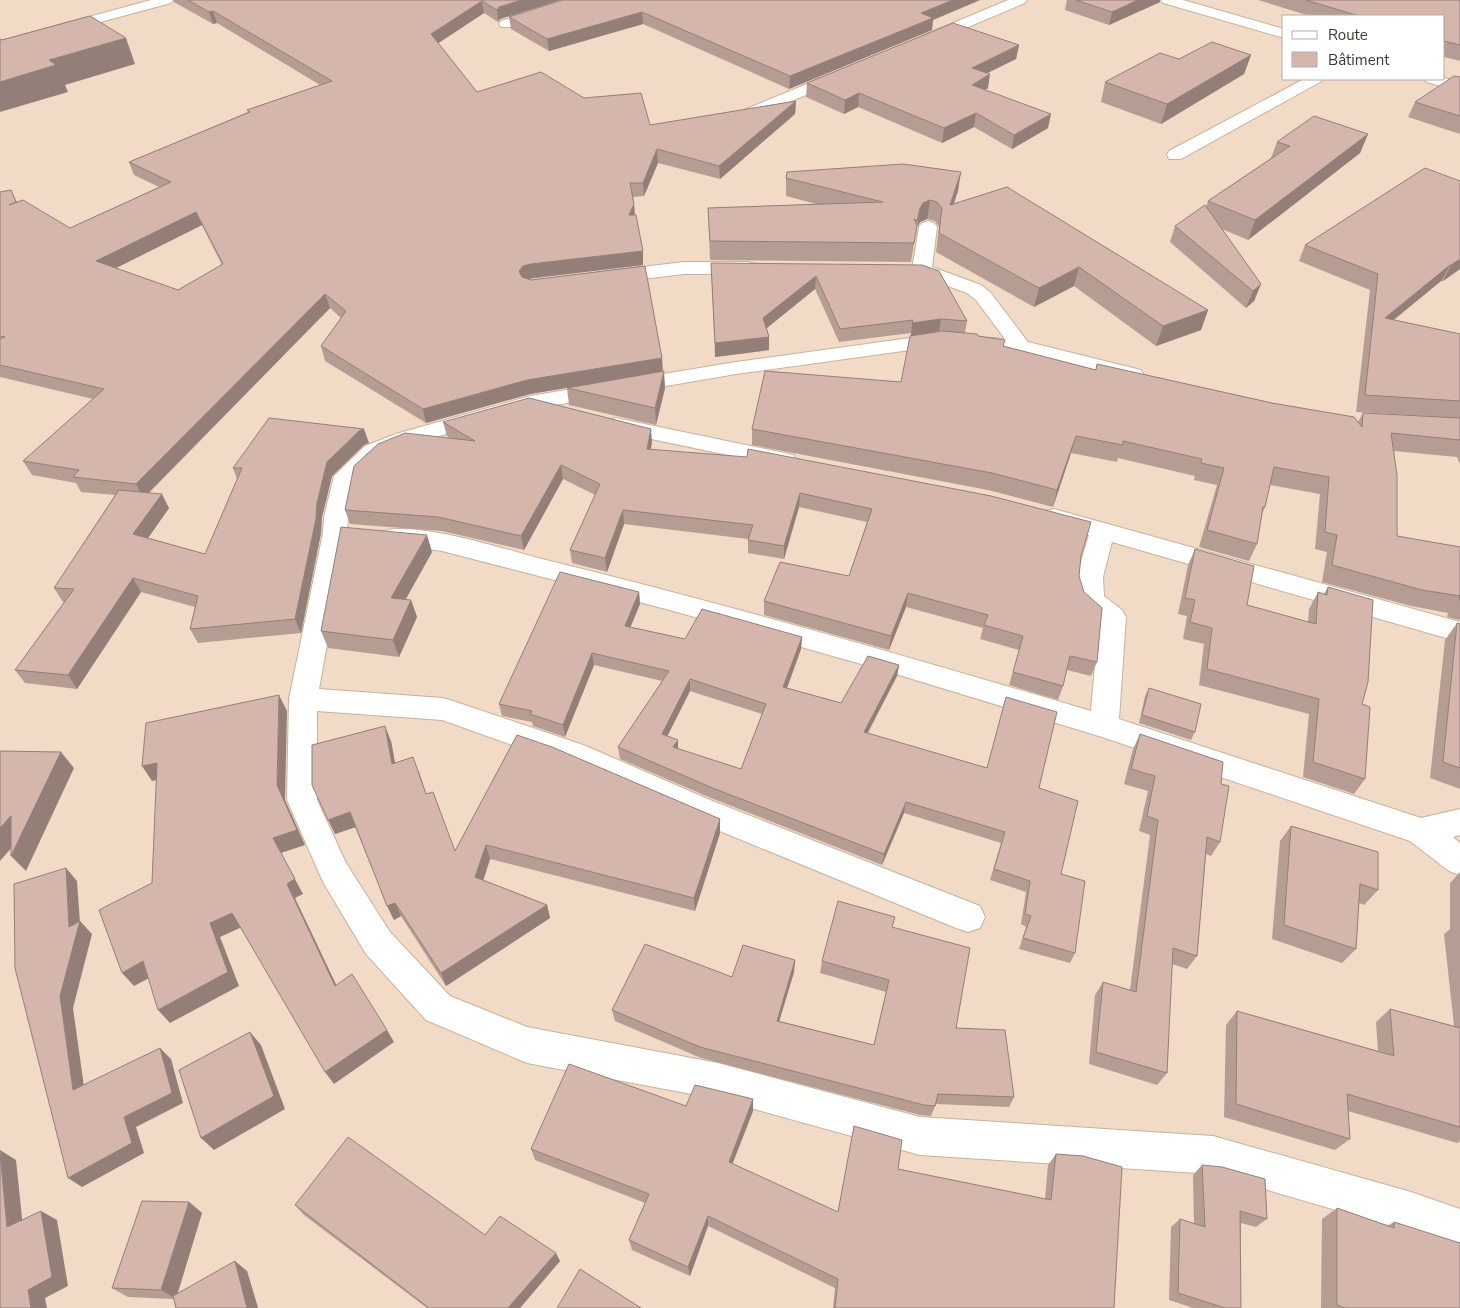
<svg xmlns="http://www.w3.org/2000/svg" width="1460" height="1308" font-family="'Nunito Sans',sans-serif">
	<rect width="100%" height="100%" fill="#f1dac6"/>
	<g fill="none" stroke-linecap="round" stroke-linejoin="round">
		<defs>
			<path id="minor" d="M151 0H173L171 3 0 49V41Z
				M566 0H587L585 3 511 27H501L499 24 501 21Z
				M1008 0H1027L1025 3 930 43H920L918 40 920 37Z
				M841 70 846 72 849 75 846 78 744 121H732L730 118 732 115Z
				M1304 79H1323L1320 82 1181 159H1169L1167 155 1169 151Z
				M928 221 934 223 937 227 932 267 981 285 990 292 1028 342 1141 370 1144 375 1141 380 1133 381 1021 352 939 346 736 374 532 409 412 444 381 456 357 479 348 517 347 533 319 689 443 698 453 701 586 746 710 800 980 906 985 917 980 928 968 932 956 928 688 818 566 764 442 720 317 711V800L346 863 390 932 450 996 527 1027 718 1063 920 1117 1213 1136 1411 1192 1460 1209V1249L1411 1232 1213 1174 920 1155 718 1099 527 1063 426 1020 366 954 323 882 287 800 289 699 323 533 324 517 334 476 365 446 396 434 530 396 736 362 939 334 1005 339 976 300 967 293 915 274 912 270 919 227 922 223Z
				M684 262H748L755 264 758 268 755 272 748 274H684L609 283 602 281 599 277 602 273 609 271Z
				M616 418 785 453 793 455 797 460 793 465 785 467 608 430 605 425 608 420Z
				M1054 509 1460 622V642L1112 542 1103 577 1104 596 1122 610 1126 617 1119 719 1421 818 1460 809V835L1453 837 1460 843V875L1449 871 1410 841 1102 737 886 671 666 609 442 551 383 543 380 537 383 531C419 521 503 549 542 559 726 604 909 657 1091 711L1099 621C1093 616 1085 611 1081 605 1069 589 1084 553 1089 535L1045 523 1042 517 1045 511Z"/>
			<path id="tertiary" d="M1161 0H1183L1284 29V38L1163 3Z
				M1444 78 1460 82V92L1427 82 1424 79Z"/>
		</defs>
		<!-- minor casing -->
		<use href="#minor" stroke="#c8b29e" stroke-width="2"/>
		<!-- tertiary casing -->
		<use href="#tertiary" stroke="#c8b29e" stroke-width="2"/>
		<!-- minor -->
		<use href="#minor" fill="#fff" fill-rule="evenodd"/>
		<!-- tertiary -->
		<use href="#tertiary" fill="#fff" fill-rule="evenodd"/>
	</g>
	<!-- wall -->
	<path fill="#b69d94" fill-rule="evenodd" d="M173 0H560L500 19 498 22 484 13 438 43 477 92 584 98 650 125 796 101 795 114 720 179 658 163 644 196 633 197 635 215 643 265 529 279 663 372 665 388 656 425 569 405 567 388 583 385 530 394 426 423 325 361 321 346 341 318 330 308 149 493 169 508 148 538 205 554 237 479 233 468 369 443 364 445 332 476 322 517 321 533 301 633 198 643 190 629 195 607 141 592 77 689 25 683 15 670 64 602H63L54 588 115 495 81 492 76 483 32 475 23 461 93 399 0 377V192L11 190 17 202 70 228 159 187 134 175 129 162 248 112 247 110 320 85 217 23 213 24 174 2ZM202 225 222 265 178 290 116 268Z
		M562 0H980L933 20 932 30 789 89 643 24 549 51 511 29 509 17Z
		M1067 0H1160V2L1109 25 1065 10Z
		M1258 0H1460V61L1444 57V16H1310Z
		M1019 45 1016 59 987 73 988 88 985 90 1048 128 1012 149 974 127 942 143 858 107 844 114 806 97 807 83Z
		M1251 55 1244 74 1161 124 1101 102 1105 82 1179 59Z
		M1460 77V134L1408 117 1415 102Z
		M1368 134 1360 153 1248 240 1222 229 1261 284 1254 301 1246 308 1170 242 1175 226 1206 207 1208 201 1271 158 1277 142Z
		M1425 168 1460 269 1443 281H1441L1394 320 1460 334V464L1457 457 1394 451 1397 536 1460 547V620L1447 617 1448 613 1411 606 1322 582 1327 552 1315 549 1320 494 1270 485 1265 507 1262 514 1257 544 1249 561 1199 547 1217 485 1194 480 1195 476 1118 458 1117 462 1071 453 1053 507 988 490 752 445V429L901 382 911 333 839 342 815 289 767 328 769 337V350L715 357 711 263 939 271 967 321 965 333 978 336 1003 346 1096 370 1097 364 1358 422 1363 413 1446 417 1356 412 1370 290 1299 261 1305 245Z
		M786 178 958 191 953 204 1208 310 1201 330 1156 346 1074 286 1034 307 936 252 939 227 935 221 927 219 920 222 917 227 911 262 710 260 708 208 816 204 786 196Z
		M443 422 652 442 651 449 1081 556 1079 576 1097 662 1091 676 1067 670 1063 686 1058 700 1009 685 1019 650 980 639 983 628 906 607 889 650 764 615V601L849 576 867 522 799 507 784 559 748 553V539L624 524 607 572 572 563 570 550 595 495 563 479 524 550 442 531 350 524 345 510 451 439 447 436Z
		M1195 549 1247 605 1308 622 1309 609 1318 592 1324 594 1328 587 1362 704 1365 779 1354 794 1303 777 1309 714 1199 685 1204 644 1183 639 1187 616 1178 614 1188 565Z
		M432 552 405 600H411L417 617 399 657 328 648 321 631Z
		M639 592 640 604 630 627 685 639 802 637 801 649 787 688 841 703 899 665 897 676 868 733 1039 788 1061 874 1075 953 1070 963 1019 949 1026 927 1021 924 1026 892 990 880 1001 843 904 813 882 865 711 798 620 759 618 747 662 681 594 665 565 737 533 726 532 722 502 716 499 704ZM690 691 762 714 741 769 678 749 667 736Z
		M1457 623 1460 624V789L1430 778 1445 640Z
		M1149 688 1195 732 1191 740 1139 723 1145 696Z
		M1140 734 1221 784 1220 842 1211 856 1206 854 1197 956 1187 969 1172 964 1167 1073 1157 1085 1089 1064 1095 995 1103 982 1130 990 1150 835 1139 831 1148 791 1124 784 1133 749Z
		M517 735 720 833 695 911 490 859 483 880 547 905 550 918 446 986 401 916 394 920 355 827 335 834 391 741 395 763 419 771 426 794 455 851Z
		M1291 826 1378 890 1364 905 1359 903 1356 949 1342 963 1272 939 1280 841Z
		M1460 872V1141L1457 1143 1348 1111 1350 1139 1335 1150 1224 1117 1226 1025 1237 1011 1378 1051 1376 1022 1390 1009 1454 1026 1444 934 1450 929V883Z
		M892 927 956 1028 1014 1097 1009 1107 936 1104 931 1116 920 1115 701 1058 615 1021 612 1010 795 960 794 972 779 1021 874 1045 886 992 820 973 822 961Z
		M686 1106 753 1111 732 1164 838 1212 854 1126 898 1169 1045 1199 1048 1165 1056 1154 1114 1308H833L835 1288 708 1226 690 1276 632 1250 629 1240 645 1203 535 1160 531 1149Z
		M1202 1165 1267 1219 1256 1227 1241 1223V1308H1193L1169 1300 1171 1227 1180 1219 1194 1224 1193 1175Z
		M189 1202 202 1213 177 1294 247 1271 258 1308H176L174 1299 128 1297 112 1288Z
		M295 1205 485 1235 560 1261 520 1308H427L304 1215Z
		M1337 1208 1387 1226 1394 1222 1460 1308H1321L1322 1219Z"/>
	<!-- shaded-wall -->
	<path fill="#947f78" d="M522 0H560L500 19 498 22 497 10 499 7Z
		M953 0H980L933 20 932 30 789 89 790 76 921 13Z
		M1138 0H1160V2L1109 25 1112 12Z
		M482 1 484 13 434 46 431 34Z
		M213 11 217 23 213 24 209 12Z
		M642 12 643 24 549 51 547 39Z
		M126 38 135 64 65 85 68 92 0 112V82L49 60Z
		M1019 45 1016 59 969 82 972 68Z
		M1251 55 1244 74 1161 124 1167 104Z
		M990 74 988 88 970 99 972 85Z
		M859 93 858 107 844 114 845 100Z
		M796 101 795 114 720 179 719 166Z
		M976 113 974 127 942 143 944 128Z
		M1051 114 1048 128 1012 149 1014 135Z
		M1368 134 1360 153 1248 240 1255 220Z
		M657 149 658 163 644 196 643 183Z
		M961 172 958 191 947 225 950 205Z
		M930 200 927 219 920 222 917 227 915 241 920 208 923 203Z
		M634 204 635 218 629 215Z
		M196 212 202 225 102 275 96 261Z
		M643 251V265L533 278 525 280 522 285 519 271 523 266 531 264Z
		M1460 259V269L1443 281 1451 265Z
		M1450 265 1441 281 1376 334 1385 318Z
		M1079 267 1074 286 1034 307 1039 288Z
		M816 276 815 289 763 331V318Z
		M1261 284 1254 301 1246 308 1253 291Z
		M325 294 330 308 143 498 136 484Z
		M1208 310 1201 330 1156 346 1163 326Z
		M941 319 939 332 911 336 912 323Z
		M769 337V350L715 357V343Z
		M662 358 663 372 530 394 426 423 423 409 527 380Z
		M664 371 665 388 656 425 655 408Z
		M364 429 369 443 364 445 332 476 322 517 321 533 301 633 295 619 317 503 327 462 359 431Z
		M651 429 652 442 648 463 647 449Z
		M1076 436 1071 453 1053 507 1057 490Z
		M561 465 563 479 524 550 521 536Z
		M800 493 799 507 784 559V546Z
		M162 494 169 508 141 548 133 534Z
		M623 510 624 524 607 572 605 558Z
		M427 535 432 552 397 615 391 598Z
		M133 578 141 592 77 689 68 675Z
		M639 592 640 604 626 638 625 626Z
		M908 593 906 607 889 650 891 636Z
		M411 600 417 617 399 657 393 640Z
		M802 637 801 649 783 699V687Z
		M592 653 594 665 565 737 563 725Z
		M899 665 897 676 862 743 864 732Z
		M690 679V691L663 745 662 734Z
		M279 695 287 711 285 800 305 845 281 853 303 894 295 898 343 999 335 986 287 884 273 838 277 785Z
		M385 726 391 741 398 779 392 764Z
		M678 740V751L673 747Z
		M61 752 74 768 26 871 11 856 20 838 0 861V828Z
		M157 763 167 778 152 781 142 766Z
		M906 802 904 813 882 865 884 854Z
		M350 812 356 827 335 834 328 820Z
		M720 819V833L695 911 694 898Z
		M486 845 490 859 480 891 475 877Z
		M66 868 77 881 80 923V921L92 934 73 1008 86 1101 73 1090 60 996 69 927Z
		M395 903 401 916 394 920 387 906Z
		M547 905 550 918 446 986 441 973Z
		M232 913 242 927 220 937 239 986 170 1023 158 1010 210 923Z
		M795 960 794 972 776 1032 777 1021Z
		M143 961 155 975 134 986 122 973Z
		M387 1030 394 1042 334 1084 325 1072Z
		M250 1032 261 1045 285 1109 214 1150 201 1138Z
		M160 1048 171 1059 183 1103 136 1127 144 1153 82 1187 68 1178 124 1117Z
		M753 1099V1111L729 1173V1162Z
		M0 1150 16 1160 24 1237 7 1227Z
		M189 1202 202 1213 176 1299 161 1290Z
		M41 1211 57 1220 68 1286 45 1298 47 1308H31L28 1290Z
		M708 1216V1226L690 1276 688 1267Z
		M556 1253 560 1261 520 1308H508Z
		M235 1261 247 1271 258 1308H247Z"/>
	<!-- building -->
	<path fill="#d4b6ac" stroke="#947f78" fill-rule="evenodd" d="M188 0H522L499 7 497 10 482 1 431 34 477 92 541 72 584 98 641 93 650 125 796 101 719 166 657 149 643 183H630L634 204 629 215H636L643 251 531 264 523 266 519 271 522 277 531 280 645 266 662 358 527 380 423 409 321 346 346 311 325 294 136 484 73 477 79 470 23 461 104 389 0 365V339L5 337 0 336V192L11 190 16 202 9 205 23 200 70 228 171 182 129 162 250 112 247 110 332 81 213 11 209 12ZM196 212 223 264 178 290 96 261Z
		M562 0H953L921 13 933 18 790 76 642 12 547 39 509 17Z
		M1076 0H1138L1112 12Z
		M1306 0H1460V45L1444 41V16H1359Z
		M90 16 126 38 49 60 56 65 0 82V39L2 40Z
		M953 23 1019 45 972 68 990 74 972 85 1051 114 1014 135 976 113 944 128 859 93 845 100 807 83Z
		M1212 42 1251 55 1167 104 1105 82 1160 53 1179 59Z
		M1454 76 1460 77V116L1415 102Z
		M1314 116 1368 134 1255 220 1208 201 1290 146 1277 142Z
		M903 164 961 172 950 205 1007 187 1208 310 1163 326 1079 267 1039 288 939 233 942 208 937 202 930 200 923 203 920 208 917 221 914 219 917 225 914 243 710 241 708 208 883 202 786 178 787 172Z
		M1425 168 1460 181V259L1451 265H1450L1385 318 1460 334V401L1365 395 1378 274 1305 245Z
		M1205 205 1261 284 1253 291 1175 226Z
		M711 263 922 265 939 271 967 321 941 319 912 323 913 320 840 329 816 276 763 318 769 337 715 343Z
		M942 331 977 334 978 336 1005 340 1003 346 1096 370 1097 364 1272 403 1354 417 1362 427 1363 413 1460 418V440L1391 433 1397 475V536L1460 547V600H1459L1460 596 1422 590 1332 565 1337 535 1325 532 1329 477 1274 467 1265 507H1263L1257 544 1207 530 1224 468 1201 463 1202 459 1123 441V445L1076 436 1057 490 992 473 752 429 765 371 901 382 910 336Z
		M664 371 655 408 567 388Z
		M529 398 651 429 647 449 747 457 748 449 991 496 1091 522 1081 556 1079 576 1084 592 1102 608 1097 662 1070 656 1063 686 1013 672 1023 636 984 625 988 615 908 593 891 636 764 601 780 562 849 576 872 509 800 493 784 546 748 540 753 525 623 510 605 558 570 550 600 484 561 465 521 536 438 517 345 510 354 466 378 444 405 433 475 441 443 422Z
		M269 418 364 429 359 431 327 462 317 503 316 519 295 619 190 629 198 596 133 578 68 675 15 670 74 589 54 588 119 490 162 494 133 534 205 554 242 468H233Z
		M341 527 427 535 391 598 411 600 393 640 321 631Z
		M1195 549 1254 566 1247 605 1316 624 1318 592 1327 595 1328 587 1373 600 1368 682 1362 704 1370 707 1365 779 1313 762 1319 699 1207 669 1212 628 1190 622 1195 600 1185 598Z
		M560 572 639 592 625 626 685 639 702 609 802 637 783 687 841 703 868 656 899 665 864 732 987 768 1006 697 1057 712 1039 788 1078 801 1061 874 1085 881 1075 953 1023 938 1031 916 1025 914 1030 881 994 869 1005 832 906 802 884 854 710 787 618 747 669 671 592 653 563 725 530 714 532 711 499 704ZM690 679 766 704 741 769 673 747 678 740 662 734Z
		M1457 623 1460 624V768L1443 762Z
		M1149 688 1201 704 1195 732 1142 715Z
		M279 695 277 785 297 830 273 838 295 879 287 884 335 986 352 974 387 1030 325 1072 232 913 210 923 228 972 158 1010 143 961 122 973 99 910 152 883 157 763 142 766 146 723Z
		M385 726 392 764 413 757 426 794 433 792 455 851 517 735 552 747 720 819 694 898 486 845 475 877 547 905 441 973 395 903 387 906 350 812 328 820 312 785V745Z
		M1140 734 1223 762 1221 784 1229 786 1220 842 1207 837 1197 956 1173 948 1167 1073 1096 1052 1103 982 1136 992 1158 820 1147 816 1155 776 1131 769Z
		M0 751 61 752 11 856V816L0 828Z
		M1291 826 1378 852V890L1360 884 1356 949 1284 925Z
		M66 868 69 927 80 921 60 996 73 1090 160 1048 172 1093 124 1117 132 1143 68 1178 15 968 14 884Z
		M838 901 895 917 892 927 970 948 956 1028 1005 1030 1014 1097 938 1094 935 1106 924 1105 700 1047 612 1010 645 944 732 977 743 945 795 960 777 1021 874 1045 889 980 822 961Z
		M1390 1009 1460 1028V1127L1347 1094 1350 1139 1236 1104 1237 1011 1394 1056Z
		M250 1032 274 1096 201 1138 179 1070Z
		M569 1064 686 1106 695 1085 753 1099 729 1162 838 1212 854 1126 902 1140 898 1169 1051 1200 1056 1154 1083 1156 1122 1167 1114 1308H835L838 1279 708 1216 688 1267 629 1240 649 1194 531 1149Z
		M348 1137 485 1235 500 1216 556 1253 508 1308H429L295 1205Z
		M0 1153 7 1227 41 1211 52 1277 28 1290 31 1308H0Z
		M1202 1165 1222 1167 1265 1179 1267 1219 1240 1211 1241 1308H1225L1178 1293 1180 1219 1205 1227Z
		M142 1201 189 1202 161 1290 112 1288Z
		M1337 1208 1394 1228V1222L1460 1243V1308H1345L1337 1305Z
		M235 1261 247 1308H176L173 1296Z
		M580 1269 641 1308H557Z"/>
	<!-- legend -->
	<rect x="1282" y="15" width="162" height="65" fill="#ffffff" stroke="#b3afac"/>
	<rect x="1292" y="31" width="25" height="8" fill="#ffffff" stroke="#b3afac"/>
	<text x="1328" y="40" font-size="15" fill="#40372f">Route</text>
	<rect x="1292" y="52" width="25" height="15" fill="#d4b6ac" stroke="#b3afac"/>
	<text x="1328" y="65" font-size="15" fill="#40372f">Bâtiment</text>
</svg>
